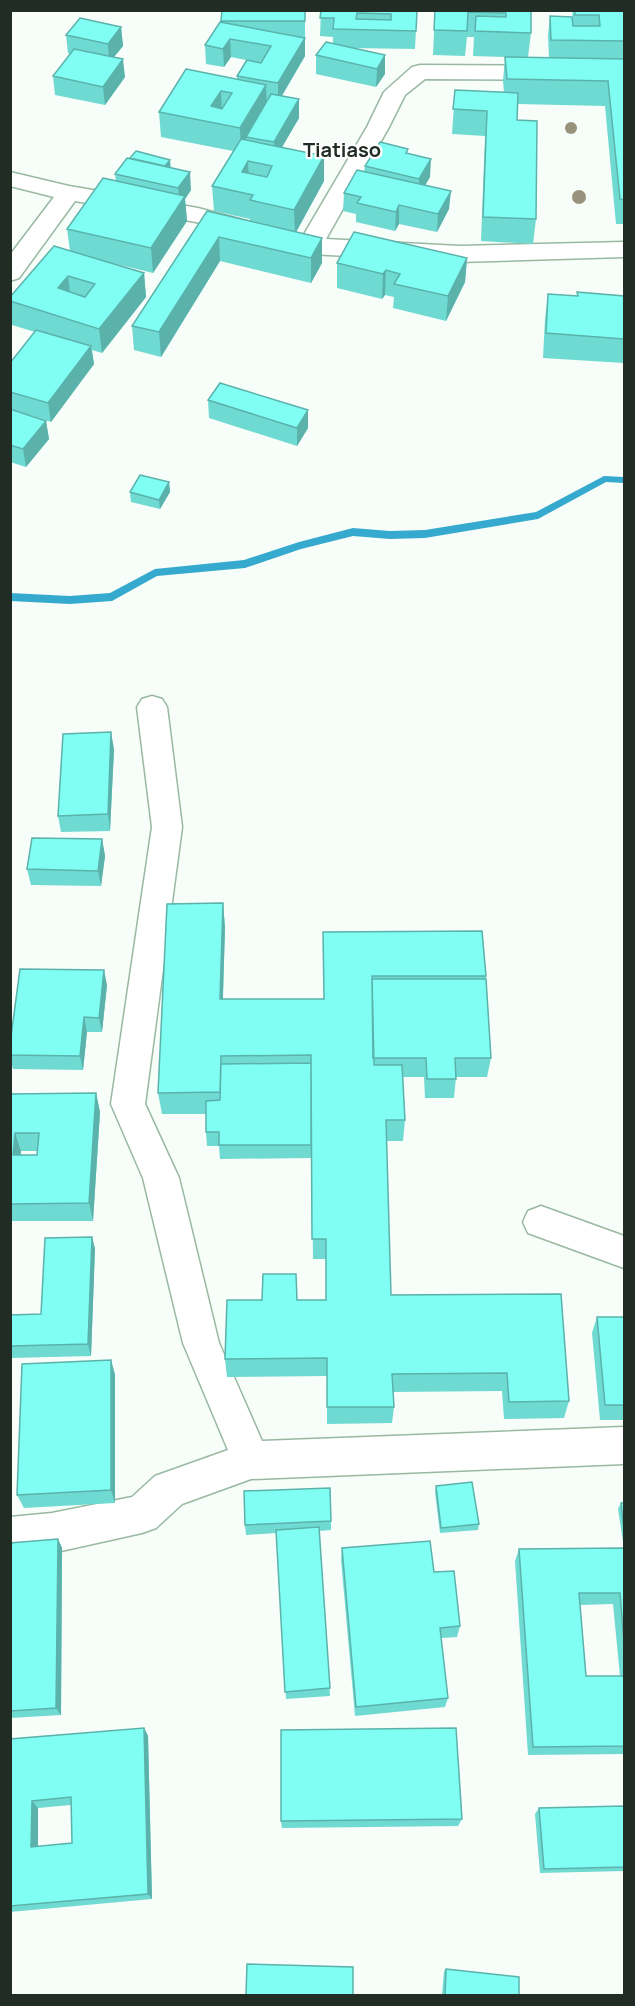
<svg xmlns="http://www.w3.org/2000/svg" width="635" height="2006" font-family="Manrope,sans-serif">
	<rect width="100%" height="100%" fill="#f7fdf9"/>
	<g fill="none" stroke-linecap="round" stroke-linejoin="round">
		<!-- stream -->
		<path fill="#36aace" fill-rule="evenodd" d="M604 476 624 477V483L606 482 538 519 425 538 390 539 353 536 301 549 245 568 157 576 112 601 70 604 10 601V593L70 596 110 593 155 569 244 560 299 542 353 528 390 531 425 530 536 512Z"/>
		<defs>
			<path id="street" d="M420 65 624 66V80L425 79 405 95 389 127 326 239 460 246 624 242V257L460 262 310 254 196 222 75 201 19 278 10 281V255L54 197 10 186V172L69 186 198 208 303 236 367 127 384 92 412 67Z
				M152 696 162 699 167 707 182 827 145 1104 179 1178 219 1343 262 1441 624 1427V1464L251 1479 182 1504 156 1528 142 1533 52 1553 10 1557V1517L52 1513 132 1497 155 1476 228 1450 183 1343 143 1178 111 1104 152 827 137 707 142 699Z
				M541 1206 624 1236V1268L528 1233 523 1222 528 1211Z"/>
		</defs>
		<!-- street casing -->
		<use href="#street" stroke="#99b8a2" stroke-width="3"/>
		<!-- street -->
		<use href="#street" fill="#fff" fill-rule="evenodd"/>
	</g>
	<!-- trees -->
	<g fill="#98927c">
		<circle cx="571" cy="128" r="6"/>
		<circle cx="579" cy="197" r="7"/>
	</g>
	<!-- wall -->
	<path fill="#6fdad2" fill-rule="evenodd" d="M305 10V56L282 96 299 118 282 147 324 156V181L296 232 322 238V263L311 283 220 261 161 357 134 350 132 326 207 211 250 221V219L214 211 212 186 233 151 161 137 159 112 237 79V76L246 60 231 57 224 67 206 64 205 45 221 21Z
		M321 10H417L415 49 351 48 385 74 376 87 316 74V55L333 44V37L320 36Z
		M435 10H531V33L528 57 549 58 548 35 550 16 572 17 573 10H624V224H616L605 106 518 104 517 120 536 219 533 244 481 241 485 136 452 134 455 90 504 92 503 81 505 57 473 56 474 37H467L465 56 433 55Z
		M121 27 123 46 114 57 125 77 105 105 55 95 53 76 70 54 68 53 66 35Z
		M408 153 430 177 425 185 449 209 437 232 399 224 395 231 356 222V214L343 211 344 193 364 172 365 166Z
		M130 158 170 160V167L191 190 185 199 187 221 153 273 112 263 144 273 146 297 102 353 92 350 94 364 51 422 17 411 46 421 49 439 26 467 10 462V363L35 332 12 325 10 317V297L70 251 67 229 116 181 115 174Z
		M467 258 465 282 446 321 393 308 394 297 385 295 382 299 337 288V263Z
		M577 292 624 296V363L543 358 545 319 548 294 577 296Z
		M208 400 308 410V428L297 446 209 418Z
		M169 482 170 492 160 509 131 502 130 492Z
		M114 749 110 831 61 832 58 816Z
		M102 839 105 856 101 886 31 885 27 869Z
		M223 903 225 928 223 999H324L323 932 486 976 491 1058 487 1077H456L454 1098H425L424 1077H403L405 1120 403 1141H386L391 1295 569 1401 564 1418 504 1419 502 1391 393 1392 394 1407 392 1423 327 1424V1376L227 1377 225 1359 297 1300H326V1259H313L311 1078V1158L220 1159 219 1146H207L206 1132V1114H162L158 1093Z
		M107 985 102 1032H87L83 1070 13 1069 10 1059V1044Z
		M96 1093 100 1112 93 1221H10V1094ZM21 1151H38L37 1155H20Z
		M92 1237 95 1249 91 1356 10 1358V1315L41 1314Z
		M597 1317H624V1420H600L592 1333Z
		M111 1360 115 1375V1503L24 1508 17 1495Z
		M436 1486 479 1524 478 1530 440 1533 435 1492Z
		M621 1503H624V1754L528 1755 515 1561 519 1549 624 1548 618 1509ZM613 1604 620 1676H586L580 1605Z
		M331 1521V1530L319 1531 330 1696 286 1699 276 1533 246 1535 245 1525Z
		M58 1539 62 1548 61 1715 10 1718V1543Z
		M342 1548 434 1572 460 1626 457 1637 441 1638 448 1698 445 1707 355 1716 341 1560Z
		M144 1728 148 1736 152 1899 10 1912V1739ZM71 1805 72 1843 38 1847V1808Z
		M624 1806V1871L540 1873 535 1814 539 1808Z
		M462 1819 458 1826 282 1828 281 1821Z
		M446 1969 519 1995H442L444 1971Z"/>
	<!-- shaded-wall -->
	<path fill="#5ab2ab" d="M121 27 123 46 109 63 108 44Z
		M305 38V56L278 102V83Z
		M230 39 231 57 224 67 223 49Z
		M385 55V74L376 87 377 69Z
		M123 59 125 77 105 105 103 87Z
		M266 85 267 110 246 137V145L241 153 240 128Z
		M221 91 222 115 211 106Z
		M299 99V118L274 161V142Z
		M324 156V181L295 234 294 210Z
		M431 159 430 177 418 198 419 179Z
		M170 160 171 170 160 172Z
		M248 161 249 186 242 172Z
		M190 172 191 190 185 199 187 221 153 273 151 248 180 204 178 188Z
		M451 191 449 209 437 232 438 214Z
		M399 205V224L395 231 396 212Z
		M219 237 220 261 161 357 159 332Z
		M322 238V263L311 283V258Z
		M467 258 465 282 446 321 448 296Z
		M386 270 385 295 382 299 383 274Z
		M144 273 146 297 102 353 99 329Z
		M68 276 71 301 58 288Z
		M91 346 94 364 51 422 48 403Z
		M308 410V428L297 446V428Z
		M46 421 49 439 26 467 23 449Z
		M169 482 170 492 160 509 159 500Z
		M111 732 114 749 110 831 108 814Z
		M102 839 105 856 101 886 98 871Z
		M223 903 225 928 222 1022 220 999Z
		M104 970 107 985 102 1032 99 1018Z
		M84 1017 87 1032 83 1070 80 1056Z
		M96 1093 100 1112 93 1221 89 1203Z
		M15 1133 21 1151 19 1173 13 1155Z
		M92 1237 95 1249 91 1356 88 1344Z
		M111 1360 115 1375V1503L111 1490Z
		M58 1539 62 1548 61 1715 56 1708Z
		M144 1728 148 1736 152 1899 148 1894Z
		M32 1801 38 1808V1854L31 1847Z"/>
	<!-- building -->
	<path fill="#81fef4" stroke="#5ab2ab" stroke-width="1.5" fill-rule="evenodd" d="M222 10H305V21H221Z
		M321 10H417L416 31 333 29 334 18H320ZM357 13 391 14V20L356 19Z
		M435 10H531V33L475 31 476 16 506 17V13L468 12 467 31 434 30Z
		M575 10H624V41L551 40 550 16 572 17 573 26H600L599 15H575Z
		M80 18 121 27 108 44 66 35Z
		M220 22 305 38 278 83 237 76 247 60 261 63 271 46 230 39 223 49 205 45Z
		M326 42 385 55 377 69 316 55Z
		M74 49 123 59 103 87 53 76Z
		M505 57 624 59V200L620 199 608 81 507 79Z
		M186 69 266 85 240 128 159 112ZM221 91 232 93 222 109 211 106Z
		M455 90 518 93 517 120 537 121 536 219 483 217 487 111 453 109Z
		M271 94 299 99 274 142 246 137Z
		M241 139 324 156 294 210 250 200 253 195 212 186ZM248 161 272 166 267 177 242 172Z
		M380 142 408 149 406 153 431 159 419 179 365 166Z
		M136 151 170 160 165 166 130 158Z
		M127 158 190 172 178 188 115 174Z
		M357 170 451 191 438 214 399 205 396 212 357 203 361 197 344 193Z
		M103 178 185 196 151 248 67 229Z
		M207 211 322 238 311 258 219 237 159 332 132 326Z
		M354 232 467 258 448 296 394 284 400 274 386 270 383 274 337 263Z
		M54 246 144 273 99 329 10 301V297ZM68 276 95 284 85 297 58 288Z
		M577 292 624 296V339L546 333 548 294 578 296Z
		M36 330 91 346 48 403 10 392V363Z
		M220 383 308 410 297 428 208 400Z
		M10 409 46 421 23 449 10 445Z
		M140 475 169 482 159 500 130 492Z
		M111 732 108 814 58 816 63 734Z
		M32 838 102 839 98 871 27 869Z
		M223 903 220 999H324L323 932 482 931 486 976H372L374 1065H402L405 1120H386L391 1295 561 1294 569 1401 509 1402 507 1373 392 1374 394 1407H327V1358L225 1359 227 1300H262L263 1274H296L297 1300H326V1239H312L311 1055 221 1056 220 1092 158 1093 167 904Z
		M20 969 104 970 99 1018 84 1017 80 1056 10 1055V1044Z
		M372 979H486L491 1058H455L456 1079H427L426 1058H373Z
		M311 1063V1145H219V1132H206V1101L220 1100 221 1064Z
		M96 1093 89 1203 10 1204V1094ZM15 1133H39L37 1155H13Z
		M92 1237 88 1344 10 1346V1315L41 1314 45 1238Z
		M597 1317H624V1405H605Z
		M111 1360V1490L17 1495 22 1364Z
		M472 1482 479 1524 441 1528 436 1486Z
		M330 1488 331 1521 245 1525 244 1491Z
		M621 1503H624V1529Z
		M319 1527 330 1688 285 1692 276 1530Z
		M58 1539 56 1708 10 1711V1543Z
		M430 1541 434 1572 454 1571 460 1626 440 1628 448 1698 356 1707 342 1548Z
		M624 1548V1642L620 1593H579L586 1676H624V1746L533 1747 519 1549Z
		M144 1728 148 1894 10 1906V1739ZM71 1797 72 1843 31 1847 32 1801Z
		M456 1728 462 1819 281 1821V1730Z
		M624 1806V1867L544 1869 539 1808Z
		M247 1964 353 1967V1995H246Z
		M446 1969 519 1977V1995H445Z"/>
	<g text-anchor="middle" stroke-width="4.5" stroke-linejoin="round" paint-order="stroke">
		<!-- far-district labels -->
		<g font-size="20" font-weight="bold" fill="#202c24" stroke="#fff">
			<text x="342" y="157">Tiatiaso</text>
		</g>
	</g>
	<!-- border -->
	<rect width="635" height="2006" fill="none" stroke="#202c24" stroke-width="24"/>
</svg>
